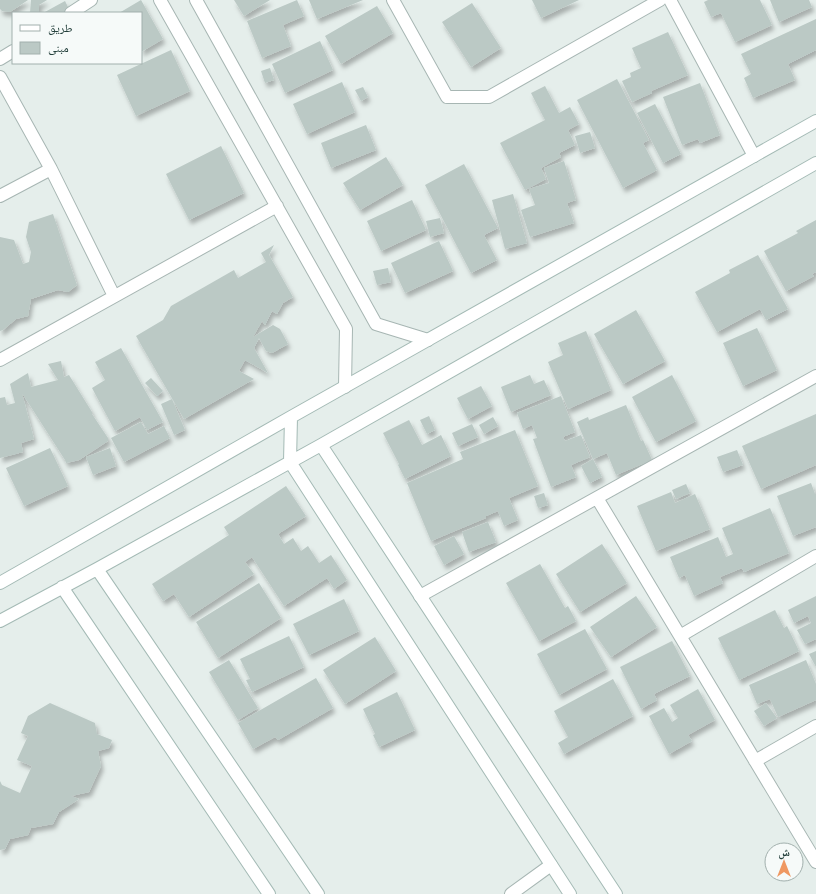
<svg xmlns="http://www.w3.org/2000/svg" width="816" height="894" font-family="Lato,'Noto Naskh Arabic',sans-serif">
	<defs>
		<filter id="shadow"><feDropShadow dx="2.5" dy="4.5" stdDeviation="2" flood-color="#0004"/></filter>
	</defs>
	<rect width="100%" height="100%" fill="#e5eeeb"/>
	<!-- building -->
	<path fill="#bbc9c5" filter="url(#shadow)" d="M0 0H28L10 12 2 11 0 9Z
		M31 0H47L39 5V13H30Z
		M141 0 163 39 141 52V13H119Z
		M234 0H270L244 16Z
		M297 0 304 16 283 25 291 46 262 58 247 21Z
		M309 0H363L317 19Z
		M532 0H579L541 18Z
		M708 0H760L772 25 735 42 721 13 711 17 704 2Z
		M770 0H809L812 7 779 22Z
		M65 1 70 11 66 13H43Z
		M472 3 501 48 471 67 442 22Z
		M377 6 393 33 341 64 325 36Z
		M816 19V50L788 64 795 80 753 98 744 78 751 74 741 54Z
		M668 32 688 75 651 91 652 93 632 102 622 81 631 77 630 73 641 68 632 48Z
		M320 41 333 70 285 93 272 64Z
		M171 50 190 91 136 116 117 75Z
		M270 68 274 80 265 83 261 71Z
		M617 79 649 140 643 143 657 170 623 188 577 100Z
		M342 82 355 112 307 134 293 104Z
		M700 83 720 135 700 143 698 139 682 145 663 97Z
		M545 86 559 113 570 107 579 124 568 130 575 145 559 153 561 157 541 168 546 179 525 190 500 143 545 120 531 93Z
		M363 87 368 97 361 101 355 90Z
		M655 104 681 154 663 163 637 113Z
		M366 125 376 150 331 168 321 143Z
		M590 132 595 148 580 153 575 136Z
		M221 146 244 193 189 220 166 174Z
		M386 157 403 185 360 210 343 183Z
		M564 161 576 200 567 203 574 223 530 237 521 210 535 205 529 189 549 183 544 168Z
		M464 164 498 228 484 235 497 260 471 273 425 185Z
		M513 194 527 243 505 249 492 200Z
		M412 200 426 230 381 251 367 221Z
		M53 214 77 285 68 292 58 290 31 299 28 316 16 319 3 330 0 331V237L14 240 23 264 29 262 31 252 26 237 29 222Z
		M440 218 444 233 430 237 426 221Z
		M816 220V272L812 274 814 276 786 291 764 251 798 233 796 231Z
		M439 241 453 271 405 293 391 263Z
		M274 245 269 255 293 297 283 303 277 314 272 311 265 325 262 321 253 337 273 325 280 329 288 344 272 353 266 351 259 338 254 348 268 373 245 360 239 371 254 379 184 419 136 336 163 320 171 306 234 270 238 278 266 262 261 253Z
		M758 255 788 309 766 320 760 309 717 332 695 292 730 273 729 270Z
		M388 268 391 282 377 285 373 271Z
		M636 310 665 361 623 384 594 334Z
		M757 328 777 370 743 386 723 343Z
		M586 331 611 390 568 409 548 362 563 355 558 343Z
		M121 348 163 422 147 430 140 417 115 431 92 388 105 380 95 362Z
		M61 361 64 377 69 375 92 412V414L108 438V441L79 460 66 463 65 460 22 393 34 439 21 443 23 452 0 458V398L5 397 7 405 15 403 10 384 28 373 31 387 58 380 48 364Z
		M530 375 534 384 544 380 551 395 511 412 501 387Z
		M672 375 696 421 656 442 632 397Z
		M151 378 163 391 157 396 145 383Z
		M481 386 492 406 468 419 457 398Z
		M561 396 575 432 563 437 565 441 581 435 590 457 571 465 576 477 551 487 533 439 537 438 532 425 523 429 517 413Z
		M172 399 185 430 174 435 161 404Z
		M626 405 641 441 643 440 652 460 616 475 607 453 593 459 577 422 588 417 589 420Z
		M816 414V465L761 489 742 446Z
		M429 416 435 430 427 434 420 420Z
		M493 417 498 426 484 434 479 425Z
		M409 420 422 445 441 435 451 456 405 479 398 465 399 464 383 433Z
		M141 422 148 434 164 426 170 438 124 462 111 438Z
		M472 424 478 437 458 446 452 433Z
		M515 430 538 486 509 498 518 520 504 526 498 511 486 516V518L431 541 407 483 463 459 460 452Z
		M50 448 68 486 24 506 6 468Z
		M110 448 116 466 93 475 86 457Z
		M737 450 743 465 723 472 717 457Z
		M593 459 602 477 590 483 581 466Z
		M811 483 815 494H816V527L793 536 777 496Z
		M686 484 690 493 676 499 672 490Z
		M286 486 306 516 278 534 284 544 293 538 301 551 308 546 319 563 331 555 347 580 334 589 327 578 284 606 252 557 245 562 254 574 189 617 174 594 163 601 152 584 229 535 224 527Z
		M671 492 675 503 695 494 710 529 656 551 637 506Z
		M544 493 548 505 538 508 534 496Z
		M770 508 789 553 744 572 742 568 720 577 723 583 694 596 685 575 679 578 670 557 718 537 726 557 733 554 722 528Z
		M488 522 496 542 469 552 462 532Z
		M454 536 464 554 444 565 434 546Z
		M602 544 627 583 580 612 556 574Z
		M540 564 565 608 568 606 576 621 539 641 506 583Z
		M259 583 281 618 218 658 196 622Z
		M636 596 657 627 611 657 590 627Z
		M816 596V639L805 644 797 630 811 623 808 616 794 623 788 610Z
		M344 599 359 631 309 655 293 624Z
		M775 610 784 628 787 626 799 651 739 680 718 638Z
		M585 629 607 669 559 695 537 654Z
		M289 636 304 667 252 692 246 680 250 679 240 659Z
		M375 637 396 671 345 704 323 670Z
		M672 641 690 676 654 694 657 700 641 709 620 667Z
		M816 651V667L809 654Z
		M229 660 258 708 238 720 209 672Z
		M806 660 816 684V700L778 717 770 699 757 704 749 685Z
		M316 678 333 708 278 740 275 737 253 749 238 723Z
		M613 679 633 716 564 754 558 743 568 737 554 711Z
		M698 689 715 720 688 735 692 741 669 754 649 716 664 708 672 722 678 718 670 705Z
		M397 692 415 730 379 747 373 735 375 734 363 709Z
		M50 703 95 723 97 734 112 740 109 748 98 751 101 766 89 792 71 796 79 799 59 812 53 824 31 828 28 835 10 839 5 849 0 850V781L2 785 20 793 32 766 17 760 28 736 21 733 28 716Z
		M766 703 777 718 764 726 754 711Z"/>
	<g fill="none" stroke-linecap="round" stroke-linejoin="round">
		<defs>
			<path id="street" d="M160 0 346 329 345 387
				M196 0 376 324 428 340
				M393 0 447 97H489L660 0
				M670 0 754 156
				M71 13 91 0
				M0 59 13 51
				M0 77 51 169 114 296
				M0 196 51 169
				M0 360 277 206
				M597 498 816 862
				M420 596 816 376
				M680 636 816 556
				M755 761 816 726
				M511 894 551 865"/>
			<path id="secondary" d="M291 417 290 462 570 894
				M321 445 616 894
				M97 569 318 894
				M0 583 291 417 816 121
				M62 587 269 894
				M0 621 97 569 321 445 816 163"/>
		</defs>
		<!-- street casing -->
		<use href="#street" stroke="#a7b6b3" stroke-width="14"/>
		<!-- secondary casing -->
		<use href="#secondary" stroke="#a4bab5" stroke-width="14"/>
		<!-- street -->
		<use href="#street" stroke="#fff" stroke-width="12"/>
		<!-- secondary -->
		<use href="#secondary" stroke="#fff" stroke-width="12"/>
	</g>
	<!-- legend -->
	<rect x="12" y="12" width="130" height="52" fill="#f6faf9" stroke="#a2b0ad"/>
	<rect x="20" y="25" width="20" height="6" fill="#ffffff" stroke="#a2b0ad"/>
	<text x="48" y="32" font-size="12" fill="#24403c">طريق</text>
	<rect x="20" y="42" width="20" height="12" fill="#bbc9c5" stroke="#a2b0ad"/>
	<text x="48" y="52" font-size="12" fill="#24403c">مبنى</text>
	<!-- north arrow -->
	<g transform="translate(784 862)"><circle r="19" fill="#f6faf9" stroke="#a2b0ad"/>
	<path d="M0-3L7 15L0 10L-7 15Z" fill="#ef9862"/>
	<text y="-6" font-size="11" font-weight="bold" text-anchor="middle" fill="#24403c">ش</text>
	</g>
</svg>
